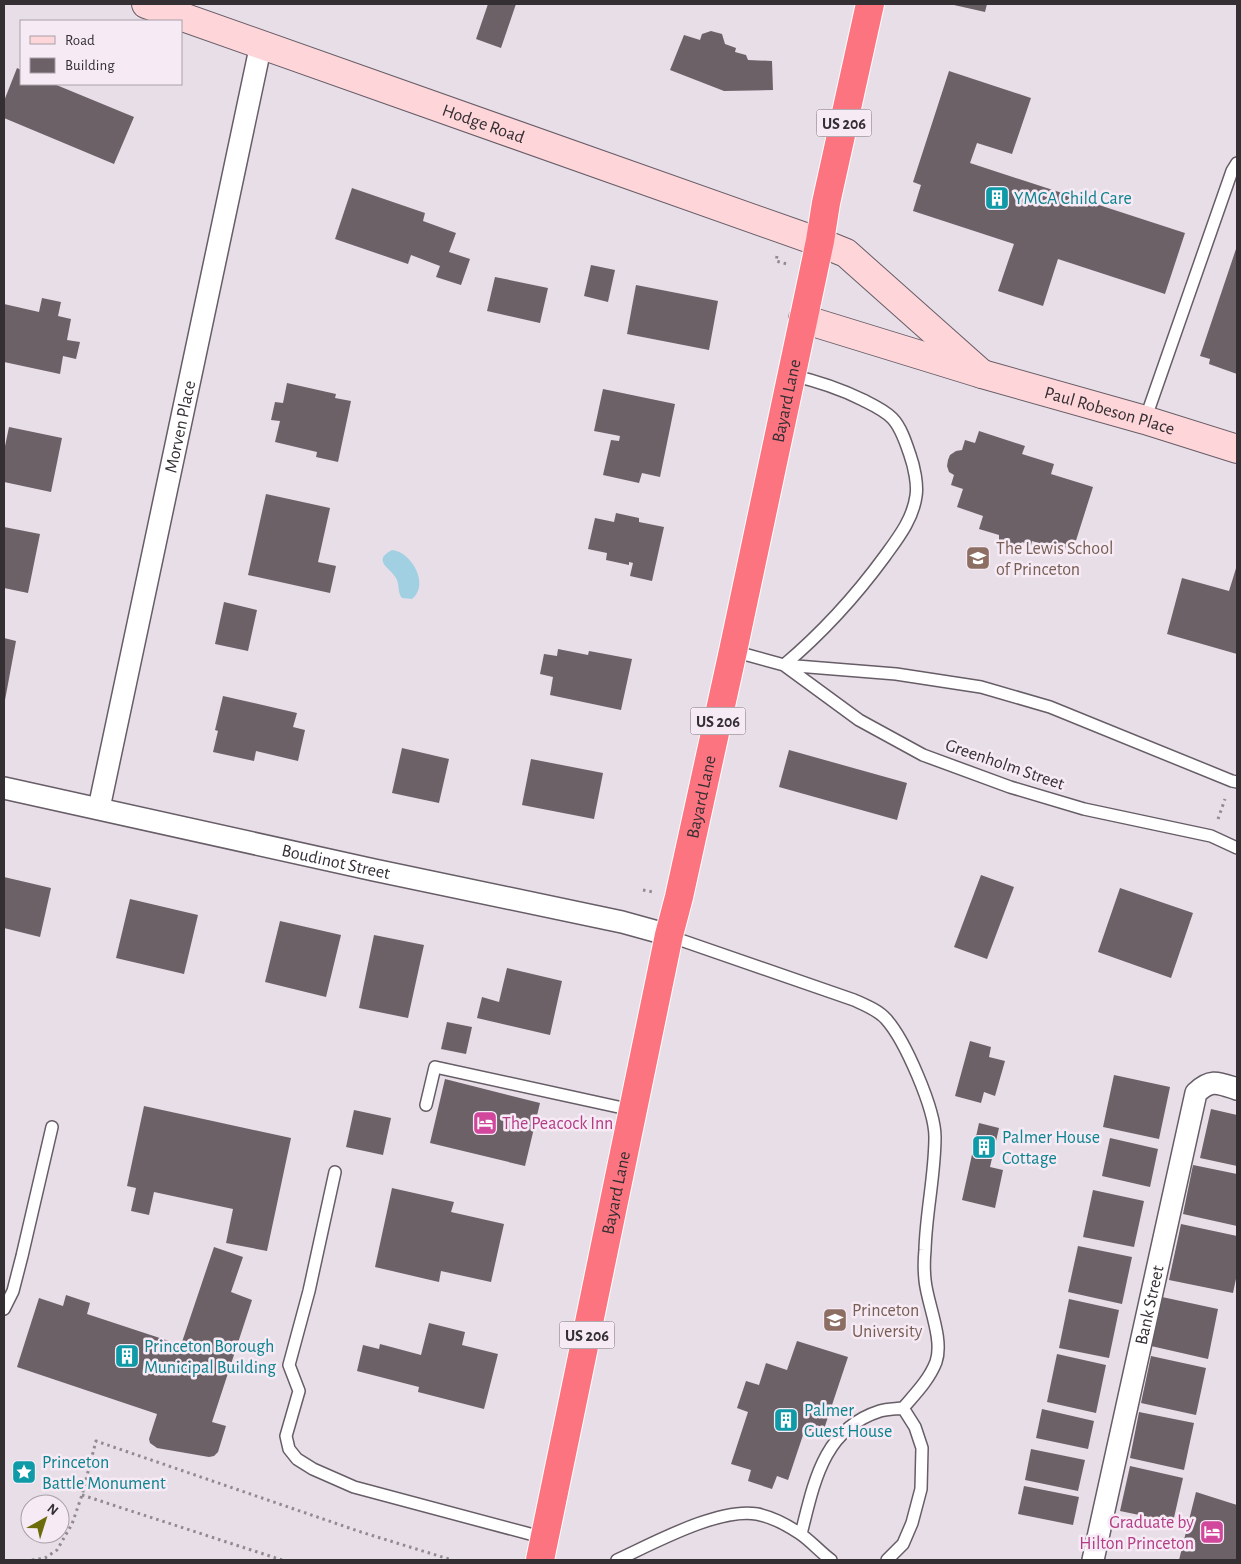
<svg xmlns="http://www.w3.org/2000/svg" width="1241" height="1564" font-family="'Alegreya Sans',sans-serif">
	<rect width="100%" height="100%" fill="#e8dee8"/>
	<!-- water -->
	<path fill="#a1d0e2" d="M392 550C412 552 430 585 412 599L402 598C397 592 400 585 396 578 391 568 371 561 392 550Z"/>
	<!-- building -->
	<path fill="#6c6167" d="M488 4H516L501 48 476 39Z
		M955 4H987L985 12 954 5Z
		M711 31 722 34 725 44 736 48 735 52 746 55 748 60 772 61 773 90 724 91 670 70 684 35 700 40 702 34Z
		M17 68 21 70V84H54L134 117 114 164 4 118V101Z
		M949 71 1031 98 1012 154 977 143 970 163 1185 233 1165 294 1058 259 1043 306 998 291 1014 244 913 211 921 185 913 182Z
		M352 188 425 213 423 221 456 233 449 252 470 259 461 285 436 277 440 266 411 255 408 264 335 239Z
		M1237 246V374L1209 364 1210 359 1200 356Z
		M591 265 615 270 608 302 584 296Z
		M495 277 548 288 540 323 487 311Z
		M636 285 718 301 709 350 627 334Z
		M42 298 61 302 58 316 71 319 67 340 80 342 76 359 63 356 60 374 4 362V304L39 312Z
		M287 383 336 394 335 398 351 401 338 462 316 457 317 452 275 442 280 421 271 420 275 402 283 403Z
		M603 389 675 404 660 477 642 473 639 483 603 475 611 440 619 441 620 436 594 431Z
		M9 427 62 438 51 492 4 482V451Z
		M979 431 1025 446 1022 454 1054 464 1051 474 1093 487 1073 550 1059 545 1058 549 1032 541 1031 545 1022 542 1019 546 1014 549H1008L999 540V535L979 529 983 516 957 507 963 489 951 485 954 475 949 472 947 466 948 460 950 455 956 451 962 450 965 440 975 443Z
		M266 494 330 508 318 562 336 566 330 593 248 575Z
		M616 513 639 518V522L664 527 652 581 630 576 633 563 629 562V565L606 560 607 553 588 549 595 518 614 522Z
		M4 527 40 534 28 593 4 588Z
		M1237 565V654L1167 634 1182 578 1229 591Z
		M224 602 257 610 248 651 215 644Z
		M4 638 16 641 5 700H4Z
		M558 649 588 655 589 651 632 659 621 710 550 695 553 677 540 674 544 654 557 656Z
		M223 696 297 713 293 727 305 730 298 761 256 751 254 761 213 752 218 731 215 730Z
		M402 748 449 759 439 803 392 793Z
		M789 750 907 783 897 820 779 787Z
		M531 759 603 773 594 819 522 805Z
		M981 875 1014 887 987 959 954 947Z
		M4 877 51 888 40 937 4 928Z
		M1120 888 1193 913 1171 978 1098 952Z
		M130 899 198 915 184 974 116 958Z
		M280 921 341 935 326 997 265 982Z
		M374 935 424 945 408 1018 359 1008Z
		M507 968 562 981 550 1035 477 1018 482 997 499 1002Z
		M447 1022 472 1027 466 1054 441 1049Z
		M970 1041 991 1047 989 1057 1005 1061 995 1096 984 1092 981 1103 955 1096Z
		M1114 1075 1170 1087 1159 1139 1103 1127Z
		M445 1079 540 1103 525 1166 430 1143Z
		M144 1106 291 1138 267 1251 226 1243 233 1209 154 1192 149 1215 131 1211 136 1188 127 1186Z
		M1211 1109 1237 1115V1166L1200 1158Z
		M354 1110 391 1118 383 1155 346 1147Z
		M979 1123 999 1128 990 1167 1003 1170 995 1208 962 1200Z
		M1110 1138 1158 1149 1150 1187 1102 1176Z
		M1193 1165 1237 1174V1226L1183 1214Z
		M392 1188 454 1202 451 1212 504 1224 491 1282 441 1271 439 1282 375 1267Z
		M1093 1190 1144 1201 1134 1247 1083 1237Z
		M1181 1224 1237 1236V1274L1233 1293 1169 1280Z
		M1078 1246 1132 1257 1122 1304 1068 1292Z
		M214 1247 243 1257 231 1292 252 1300 212 1422 226 1426 218 1452 214 1456 209 1457 157 1448 150 1443 149 1439 157 1414 17 1367 39 1298 63 1306 66 1295 90 1303 87 1314 181 1345Z
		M1162 1297 1218 1309 1208 1359 1151 1346Z
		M1069 1299 1119 1310 1109 1358 1059 1348Z
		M429 1323 465 1332 462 1345 498 1354 484 1409 418 1392 419 1387 357 1371 363 1345 379 1349 380 1344 421 1355Z
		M797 1341 848 1357 822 1435 805 1429 788 1480 777 1476 772 1489 748 1481 751 1470 731 1464 748 1412 737 1408 746 1381 759 1385 766 1363 787 1370Z
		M1057 1354 1106 1365 1096 1413 1047 1402Z
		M1151 1356 1206 1368 1196 1415 1141 1403Z
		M1042 1409 1094 1421 1088 1449 1036 1438Z
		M1139 1412 1194 1423 1184 1470 1130 1458Z
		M1031 1449 1085 1460 1078 1491 1025 1480Z
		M1130 1466 1183 1478 1173 1522 1120 1511Z
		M1024 1486 1079 1497 1073 1525 1018 1514Z
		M1196 1492 1237 1505V1560H1179Z"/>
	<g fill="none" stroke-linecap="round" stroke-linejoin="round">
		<defs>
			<path id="lane" d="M1145 420 1232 171 1237 163
				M733 651 784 665 896 674 981 687 1050 707 1232 781 1237 782
				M784 665 859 720 923 755 1010 787 1084 809 1211 836 1237 848
				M784 665C822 633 855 597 885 556 898 538 913 519 916 496 918 485 914 466 910 455 906 443 901 427 892 418 884 410 873 405 863 400 839 388 817 381 791 375
				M669 936 854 1000C865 1005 878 1010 886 1019 905 1040 935 1109 935 1137 935 1175 926 1212 925 1250 924 1260 924 1270 925 1280 927 1303 944 1339 936 1362 929 1380 915 1394 903 1408
				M426 1105 435 1067 632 1110
				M335 1172 309 1291 289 1365 299 1391 286 1436 289 1449 297 1459 313 1469 354 1487 545 1538
				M4 1309 13 1291 22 1256 52 1127
				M801 1534C814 1483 823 1429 880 1411 887 1409 896 1409 903 1408L915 1427 922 1448 921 1489 912 1523 903 1544 887 1560
				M617 1560C652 1544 719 1507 757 1514 772 1517 787 1525 799 1533 810 1540 820 1552 831 1560"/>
			<g id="street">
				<path id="s1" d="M4 788 374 870 622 922 669 935"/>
				<path id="s2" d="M99 808 261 44"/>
				<path id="s3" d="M1093 1560 1196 1093C1211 1078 1219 1083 1237 1089"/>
			</g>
			<g id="secondary">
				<path id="s4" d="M146 4 819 242 846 253 982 374"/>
				<path id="s5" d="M803 319 982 374 1145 420 1237 449"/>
			</g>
			<g id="highway">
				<path id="s6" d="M540 1560 669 935 679 897 733 651 820 241 826 203 870 4"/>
			</g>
		</defs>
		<!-- lane casing -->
		<use href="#lane" stroke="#665d66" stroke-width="14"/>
		<!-- street casing -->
		<use href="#street" stroke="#665d66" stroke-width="24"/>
		<!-- secondary casing -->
		<use href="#secondary" stroke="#665d66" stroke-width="30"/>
		<!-- highway casing -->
		<use href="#highway" stroke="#fff" stroke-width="30"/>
		<!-- path -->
		<path stroke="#918a91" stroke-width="3" stroke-dasharray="2.5 4" stroke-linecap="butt" d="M777 256 776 261 787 264
			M1218 819 1225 799
			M643 890 653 892
			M82 1495 282 1560
			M32 1560 45 1558 57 1550 72 1524 82 1495 96 1441 361 1532 452 1560"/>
		<!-- lane -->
		<use href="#lane" stroke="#fff" stroke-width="11"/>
		<!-- street -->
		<use href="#street" stroke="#fff" stroke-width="21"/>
		<!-- secondary -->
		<use href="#secondary" stroke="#fed5d9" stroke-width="28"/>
		<!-- highway -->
		<use href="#highway" stroke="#fc7480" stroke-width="28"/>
	</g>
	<!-- icons -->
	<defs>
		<symbol id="building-square" viewBox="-11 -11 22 22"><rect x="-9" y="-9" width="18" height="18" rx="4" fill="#0f9aa8" stroke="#f6ebf5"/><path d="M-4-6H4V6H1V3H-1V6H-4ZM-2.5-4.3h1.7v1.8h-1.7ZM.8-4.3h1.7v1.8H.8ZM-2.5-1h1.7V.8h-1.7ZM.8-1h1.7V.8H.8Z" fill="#fff"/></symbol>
		<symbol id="school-square" viewBox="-11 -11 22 22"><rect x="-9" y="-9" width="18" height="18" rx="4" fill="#8d6e63" stroke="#f6ebf5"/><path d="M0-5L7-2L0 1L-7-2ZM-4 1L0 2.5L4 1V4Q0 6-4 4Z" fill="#fff"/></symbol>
		<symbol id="hotel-square" viewBox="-11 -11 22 22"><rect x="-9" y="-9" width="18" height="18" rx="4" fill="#d1479c" stroke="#f6ebf5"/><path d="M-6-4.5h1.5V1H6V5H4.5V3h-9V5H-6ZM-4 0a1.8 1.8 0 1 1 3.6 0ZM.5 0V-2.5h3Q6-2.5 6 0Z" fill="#fff"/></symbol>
		<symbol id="university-square" viewBox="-11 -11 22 22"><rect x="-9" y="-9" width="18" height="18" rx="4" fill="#8d6e63" stroke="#f6ebf5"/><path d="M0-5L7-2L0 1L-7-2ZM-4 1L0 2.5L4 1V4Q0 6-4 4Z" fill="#fff"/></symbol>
		<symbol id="sight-square" viewBox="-11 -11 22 22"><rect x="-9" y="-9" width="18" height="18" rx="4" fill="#0f9aa8" stroke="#f6ebf5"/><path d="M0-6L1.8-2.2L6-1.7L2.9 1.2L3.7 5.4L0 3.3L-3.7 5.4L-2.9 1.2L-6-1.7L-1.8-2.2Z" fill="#fff"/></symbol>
	</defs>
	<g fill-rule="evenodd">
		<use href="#building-square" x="983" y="184" width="28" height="28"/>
		<use href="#school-square" x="964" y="544" width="28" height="28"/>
		<use href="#hotel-square" x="471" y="1109" width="28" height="28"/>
		<use href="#building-square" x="970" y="1133" width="28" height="28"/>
		<use href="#university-square" x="821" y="1306" width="28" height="28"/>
		<use href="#building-square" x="113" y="1342" width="28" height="28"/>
		<use href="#building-square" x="772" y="1406" width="28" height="28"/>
		<use href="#sight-square" x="10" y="1458" width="28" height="28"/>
		<use href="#hotel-square" x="1198" y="1518" width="28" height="28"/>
	</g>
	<g text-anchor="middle" stroke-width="5" stroke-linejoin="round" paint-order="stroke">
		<!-- shield labels -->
		<g fill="#f6ebf5" stroke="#6e676d" stroke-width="1">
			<rect x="816.5" y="109.5" width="55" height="27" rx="4"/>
			<rect x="690.5" y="707.5" width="55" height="27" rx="4"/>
			<rect x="559.5" y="1321.5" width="55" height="27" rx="4"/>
		</g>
		<g font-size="16" font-weight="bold" fill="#332f33">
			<text x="844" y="129">US 206</text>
			<text x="718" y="727">US 206</text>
			<text x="587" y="1341">US 206</text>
		</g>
		<!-- street labels -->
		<g font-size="18" fill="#332f33" stroke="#f6ebf5">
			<text dy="6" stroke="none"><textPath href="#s4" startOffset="358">Hodge Road</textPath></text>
			<text dy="6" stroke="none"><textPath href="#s6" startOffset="1185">Bayard Lane</textPath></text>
			<text dy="6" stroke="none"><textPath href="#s5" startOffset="320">Paul Robeson Place</textPath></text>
			<text dy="6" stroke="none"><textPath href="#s2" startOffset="390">Morven Place</textPath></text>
			<text transform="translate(1005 764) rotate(19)" y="6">Greenholm Street</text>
			<text dy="6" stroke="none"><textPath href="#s6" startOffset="780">Bayard Lane</textPath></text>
			<text dy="6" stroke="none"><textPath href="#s1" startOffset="340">Boudinot Street</textPath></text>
			<text dy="6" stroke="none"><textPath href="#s6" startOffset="375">Bayard Lane</textPath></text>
			<text dy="6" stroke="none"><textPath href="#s3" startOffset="261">Bank Street</textPath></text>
		</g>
		<!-- culture labels -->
		<g font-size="18" fill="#0d838f" stroke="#f6ebf5" text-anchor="start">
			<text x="1014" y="204">YMCA Child Care</text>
			<text x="1002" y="1143">Palmer House<tspan x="1002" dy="21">Cottage</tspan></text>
			<text x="144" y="1352">Princeton Borough<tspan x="144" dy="21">Municipal Building</tspan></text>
			<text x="804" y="1416">Palmer<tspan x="804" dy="21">Guest House</tspan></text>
			<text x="42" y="1468">Princeton<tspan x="42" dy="21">Battle Monument</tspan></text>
		</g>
		<!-- education labels -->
		<g font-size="18" fill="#785e54" stroke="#f6ebf5" text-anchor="start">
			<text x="996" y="554">The Lewis School<tspan x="996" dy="21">of Princeton</tspan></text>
			<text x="852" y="1316">Princeton<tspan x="852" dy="21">University</tspan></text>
		</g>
		<!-- hotel labels -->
		<g font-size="18" fill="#b23c85" stroke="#f6ebf5" text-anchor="start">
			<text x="502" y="1129">The Peacock Inn</text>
			<text x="1194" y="1528" text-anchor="end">Graduate by<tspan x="1194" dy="21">Hilton Princeton</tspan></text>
		</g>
	</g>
	<!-- border -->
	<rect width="1241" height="1564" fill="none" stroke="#332f33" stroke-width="10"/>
	<!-- legend -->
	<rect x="20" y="20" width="162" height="65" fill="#f6ebf5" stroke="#a8a0a7"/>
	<rect x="30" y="36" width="25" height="8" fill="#fed5d9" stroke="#a8a0a7"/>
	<text x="65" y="45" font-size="15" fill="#332f33">Road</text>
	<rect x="30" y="58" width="25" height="15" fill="#6c6167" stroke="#a8a0a7"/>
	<text x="65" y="70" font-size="15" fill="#332f33">Building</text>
	<!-- north arrow -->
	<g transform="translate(45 1519) rotate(39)"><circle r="24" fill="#f6ebf5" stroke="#a8a0a7"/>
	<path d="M0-4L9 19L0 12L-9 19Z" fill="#6d6c0b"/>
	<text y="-8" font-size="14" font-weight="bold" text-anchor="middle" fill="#332f33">N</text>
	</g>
</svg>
